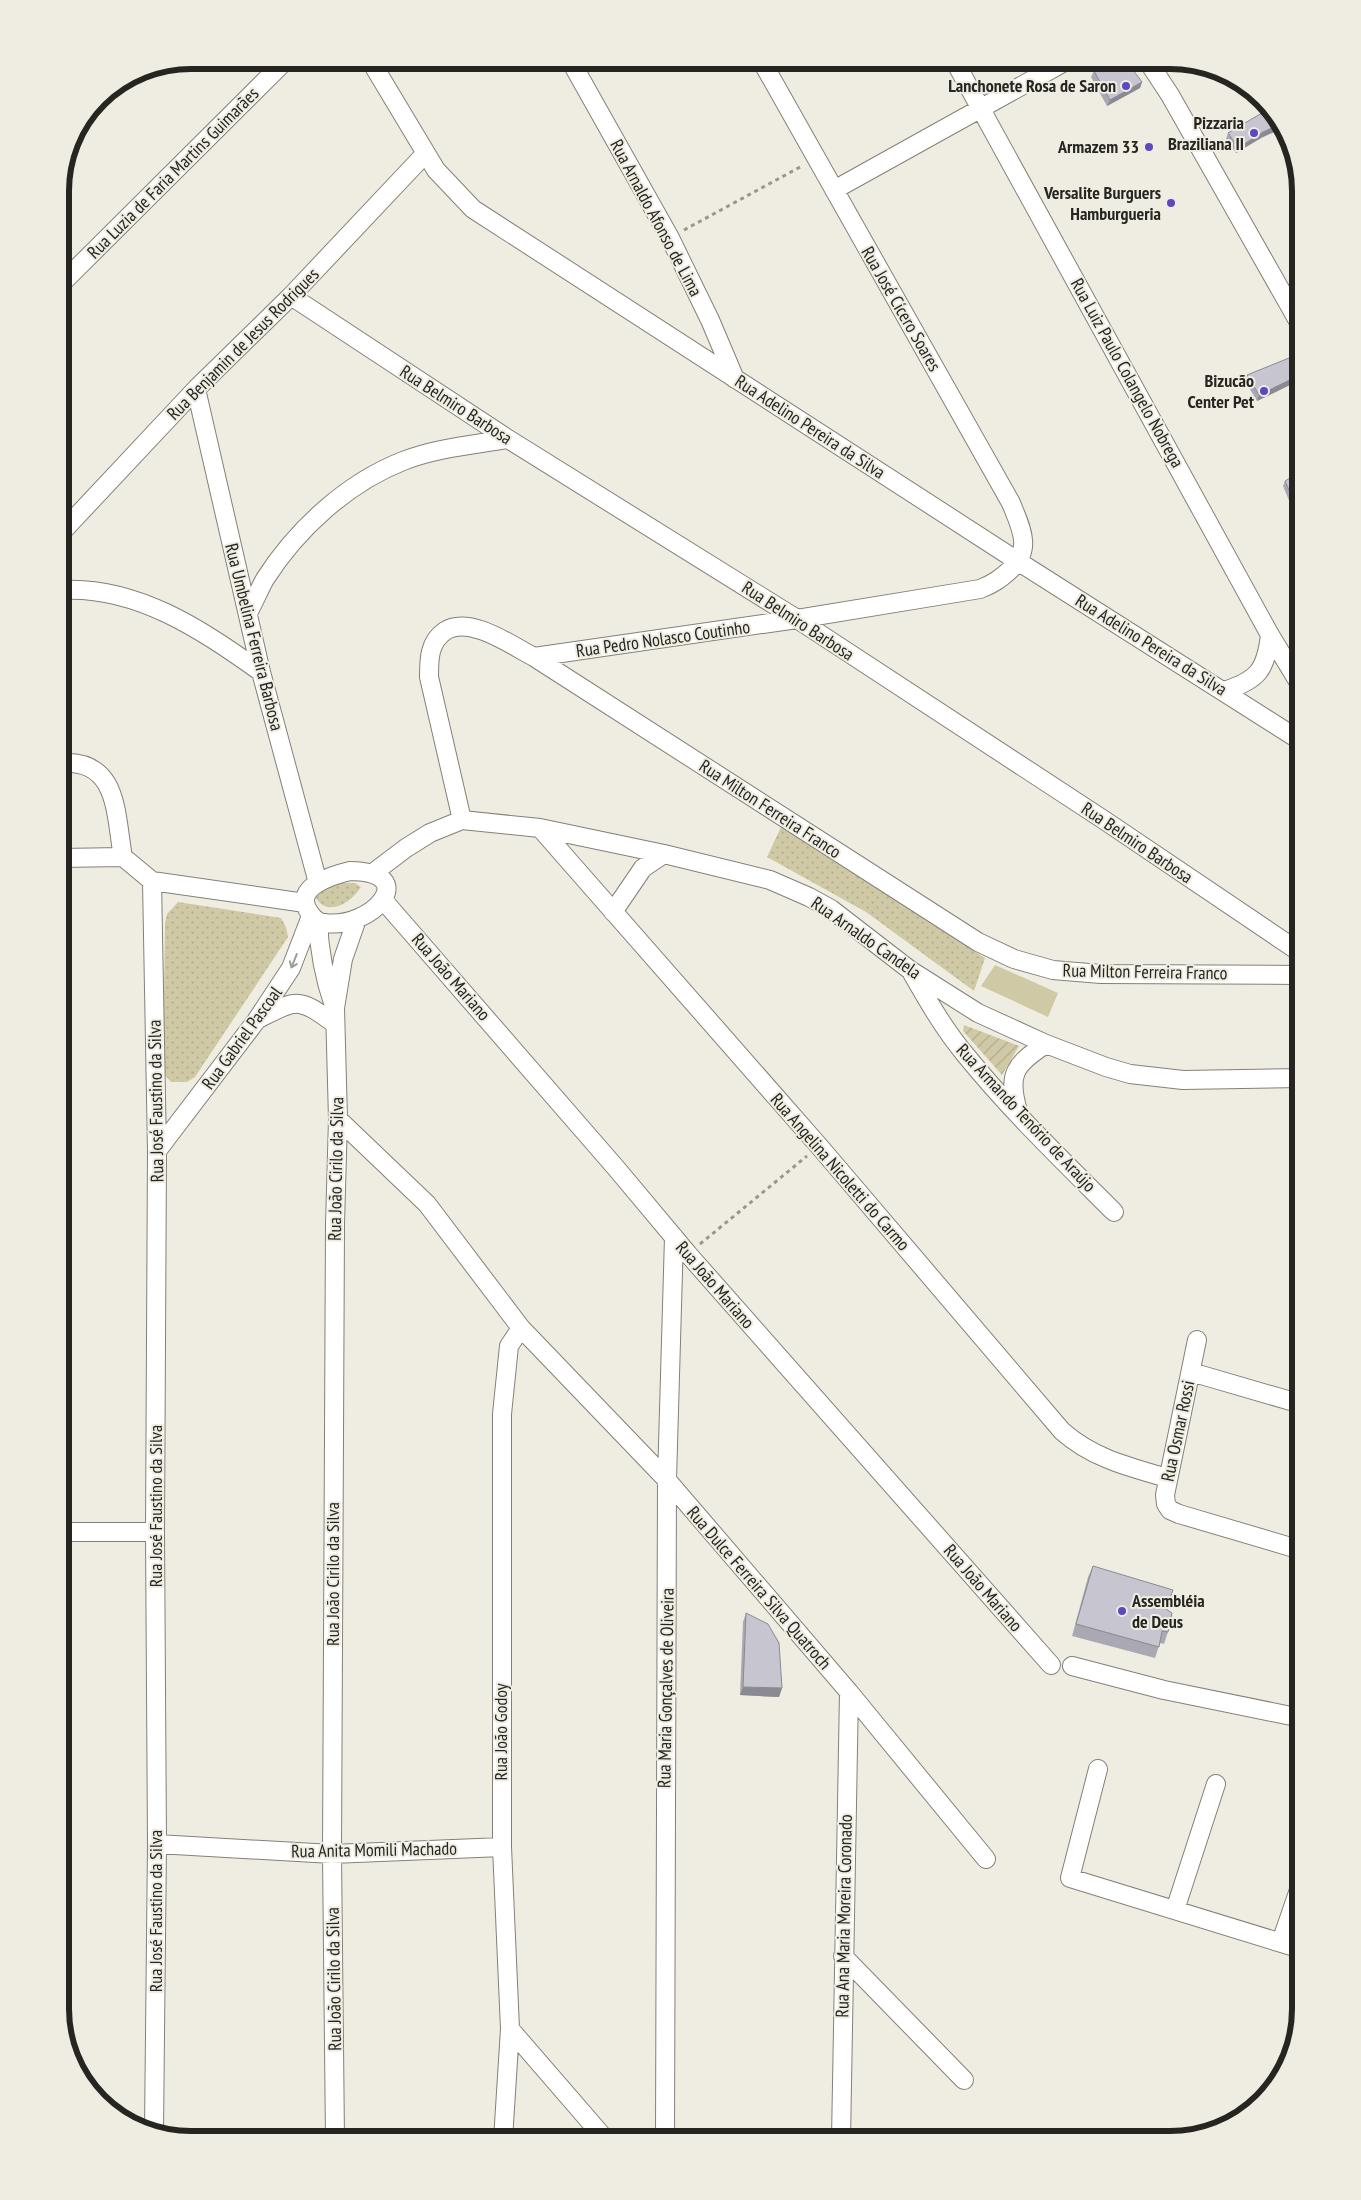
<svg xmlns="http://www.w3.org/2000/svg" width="1361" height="2200" font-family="'PT Sans Narrow',sans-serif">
	<defs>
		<pattern id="grass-dots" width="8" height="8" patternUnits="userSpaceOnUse" patternTransform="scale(1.25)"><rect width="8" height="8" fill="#d0c9a5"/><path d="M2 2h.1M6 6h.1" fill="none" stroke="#b2ac8e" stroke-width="1.8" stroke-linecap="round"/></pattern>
		<pattern id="garden-furrows" width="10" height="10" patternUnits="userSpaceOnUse" patternTransform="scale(1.25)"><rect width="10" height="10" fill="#d0c9a5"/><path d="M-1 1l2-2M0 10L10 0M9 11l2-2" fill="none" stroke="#b2ac8e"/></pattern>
	</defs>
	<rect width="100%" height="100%" fill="#efede2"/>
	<!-- grass -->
	<path fill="url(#grass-dots)" d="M781 827 985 958 974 991 866 912 767 857Z
		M333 883H355L361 887C351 903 328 918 315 897Z
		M178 902 281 918 286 927 288 937 195 1077 187 1082H171L165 1075 163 1060 165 923 167 914Z"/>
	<!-- garden -->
	<path fill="url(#garden-furrows)" d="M964 1025 1019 1046 1002 1075 963 1031Z"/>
	<!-- pitch -->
	<path fill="#d0c9a5" d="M995 965 1058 993 1048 1017 981 986Z"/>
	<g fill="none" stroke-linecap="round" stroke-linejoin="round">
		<defs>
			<path id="minor" d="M370 60 436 170 473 209 1019 562 1301 741
				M570 60 670 238 710 320 735 379
				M954 60 1270 635 1301 686
				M1147 60 1170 95 1301 326
				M834 190 1068 60
				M60 285 286 60
				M291 296 508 439 797 619 1104 820 1301 953
				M196 389 261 672 318 883
				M60 534 196 389 291 296 425 154
				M60 590C136 585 202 630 261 672
				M248 613C254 602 259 590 265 579 297 529 347 483 403 461 436 448 473 445 508 439
				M534 657 797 619 980 589C993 584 1000 579 1010 570 1033 549 1021 528 1011 503L761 60
				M1224 691C1258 680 1266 670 1270 635
				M60 763C119 759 115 813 123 857
				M462 820 429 677C429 659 429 642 445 631 469 615 511 645 534 657L978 942 1014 959 1053 970 1101 974 1301 975
				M540 828 819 1146 1062 1431C1092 1458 1129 1467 1167 1478
				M60 858 123 857 152 881 305 903
				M350 871C423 872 372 930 324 923 318 923 312 917 309 912 292 887 333 875 350 871Z
				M373 873 406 848 430 833 462 820 540 828 664 854 770 880 809 897 831 909 910 970 978 1013 1046 1044 1106 1067 1130 1074 1183 1080 1301 1078
				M152 881 157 1151 155 1532 157 1844 154 2130
				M384 901 616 1168 688 1254 1051 1665
				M613 912 643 868 664 854
				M318 921C319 952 324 977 334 1006
				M912 973C928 1001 944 1029 964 1053 1010 1110 1063 1161 1114 1212
				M258 1019C298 999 298 997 335 1024
				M1018 1111C1007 1074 1015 1064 1046 1044
				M338 1119 427 1204 521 1328 667 1480 849 1692 986 1859
				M157 1151 256 1021 291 968 311 916
				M1197 1340 1165 1495 1166 1504 1170 1510 1179 1514 1301 1550
				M1191 1372 1301 1404
				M60 1532H155
				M1072 1666 1164 1690 1301 1718
				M1098 1769 1070 1878 1301 1949
				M157 1844 332 1854 502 1847
				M1175 1910 1216 1784
				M1281 1942 1301 1884
				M843 1956 964 2080
				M510 2029 606 2140
				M335 2140 332 1854 335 1224 338 1119 335 1008 343 959 357 919
				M503 2140 510 2029 502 1847V1414L509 1346 521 1328
				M665 2140 667 1480 674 1237
				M841 2140 849 1692"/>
		</defs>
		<!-- minor casing -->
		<use href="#minor" stroke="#838177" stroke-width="20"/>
		<!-- path -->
		<path stroke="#99978f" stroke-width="3" stroke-dasharray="4 4" stroke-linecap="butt" d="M684 230 802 166
			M700 1244 807 1156"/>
		<!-- minor -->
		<use href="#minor" stroke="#fff" stroke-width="18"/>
	</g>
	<!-- wall -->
	<path fill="#aaa9b3" d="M786 60H807L790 70Z
		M1094 71 1142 82 1140 88 1107 106 1091 77Z
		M1228 133 1261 138 1236 153 1226 139Z
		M1247 375 1298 381 1257 401 1245 381Z
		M1285 481 1301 497 1290 503 1283 486Z
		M1093 1566 1166 1610 1168 1632 1164 1644 1160 1643 1155 1658 1072 1636 1088 1577Z
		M746 1613 782 1688 779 1697 740 1695 743 1622Z"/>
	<!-- shaded-wall -->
	<path fill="#8b8a92" d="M799 60H807L790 70 792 65Z
		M1142 82 1140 88 1107 106 1110 100Z
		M1280 124 1283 128 1261 138 1236 153 1238 148 1263 132Z
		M1300 375 1298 381 1257 401 1259 395Z
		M1301 493V497L1290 503 1292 497Z
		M743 1687 782 1688 779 1697 740 1695Z"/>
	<!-- building -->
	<path fill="#c6c5d0" stroke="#8b8a92" d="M790 60H799L792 65Z
		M1114 61 1130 66 1142 82 1110 100 1094 71Z
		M1267 110 1280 124 1263 132 1238 148 1228 133Z
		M1289 358 1300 375 1259 395 1247 375Z
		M1301 471V493L1292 497 1285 481Z
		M1093 1566 1173 1590 1166 1609 1172 1613 1168 1632 1162 1631 1159 1647 1076 1624Z
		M746 1613 768 1624 779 1643 782 1688 743 1687Z"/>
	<!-- one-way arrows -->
	<defs><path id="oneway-shaft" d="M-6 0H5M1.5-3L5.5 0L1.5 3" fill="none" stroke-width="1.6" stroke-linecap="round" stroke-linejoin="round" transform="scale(1.25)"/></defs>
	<use stroke="#9d9d9b" href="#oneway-shaft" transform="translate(294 961) rotate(112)"/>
	<!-- markers -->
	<g fill="#6046bf" stroke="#efede2" stroke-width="2">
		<circle cx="1126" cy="86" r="5"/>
		<circle cx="1254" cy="133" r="5"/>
		<circle cx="1149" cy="147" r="5"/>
		<circle cx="1171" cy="203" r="5"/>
		<circle cx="1264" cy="391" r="5"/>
		<circle cx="1122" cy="1611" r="5"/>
	</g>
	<g text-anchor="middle" stroke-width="4" stroke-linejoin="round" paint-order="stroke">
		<!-- poi labels -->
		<g font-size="18" font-weight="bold" fill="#262521" stroke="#efede2" text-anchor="end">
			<text x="1116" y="92">Lanchonete Rosa de Saron</text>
			<text x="1244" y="129">Pizzaria<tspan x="1244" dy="21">Braziliana II</tspan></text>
			<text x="1139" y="153">Armazem 33</text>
			<text x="1161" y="199">Versalite Burguers<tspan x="1161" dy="21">Hamburgueria</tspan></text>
			<text x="1254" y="387">Bizucão<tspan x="1254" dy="21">Center Pet</tspan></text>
			<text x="1132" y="1607" text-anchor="start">Assembléia<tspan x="1132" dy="21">de Deus</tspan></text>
		</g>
		<!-- street labels -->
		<g font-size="18" fill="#262521" stroke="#efede2">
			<text transform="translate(173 173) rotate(-45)" y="6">Rua Luzia de Faria Martins Guimarães</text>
			<text transform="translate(656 218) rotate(62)" y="6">Rua Arnaldo Afonso de Lima</text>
			<text transform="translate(901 309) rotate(60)" y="6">Rua José Cícero Soares</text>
			<text transform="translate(243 344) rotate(-45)" y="6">Rua Benjamin de Jesus Rodrigues</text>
			<text transform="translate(1127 373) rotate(61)" y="6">Rua Luiz Paulo Colangelo Nobrega</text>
			<text transform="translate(456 405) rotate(33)" y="6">Rua Belmiro Barbosa</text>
			<text transform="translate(810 427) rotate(33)" y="6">Rua Adelino Pereira da Silva</text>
			<text transform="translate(798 621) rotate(33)" y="6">Rua Belmiro Barbosa</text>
			<text transform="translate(254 637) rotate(76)" y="6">Rua Umbelina Ferreira Barbosa</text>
			<text transform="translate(663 639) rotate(-8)" y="6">Rua Pedro Nolasco Coutinho</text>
			<text transform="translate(1151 645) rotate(32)" y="6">Rua Adelino Pereira da Silva</text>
			<text transform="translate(770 809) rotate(33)" y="6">Rua Milton Ferreira Franco</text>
			<text transform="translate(1137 843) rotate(34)" y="6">Rua Belmiro Barbosa</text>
			<text transform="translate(866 938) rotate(35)" y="6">Rua Arnaldo Candela</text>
			<text transform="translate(1145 972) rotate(1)" y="6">Rua Milton Ferreira Franco</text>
			<text transform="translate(451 977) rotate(49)" y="6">Rua João Mariano</text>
			<text transform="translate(242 1038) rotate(-54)" y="6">Rua Gabriel Pascoal</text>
			<text transform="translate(156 1101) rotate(-91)" y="6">Rua José Faustino da Silva</text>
			<text transform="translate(1026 1118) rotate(47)" y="6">Rua Armando Tenório de Araújo</text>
			<text transform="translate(336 1169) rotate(-89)" y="6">Rua João Cirilo da Silva</text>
			<text transform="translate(840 1172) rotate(49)" y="6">Rua Angelina Nicoletti do Carmo</text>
			<text transform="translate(715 1285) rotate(49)" y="6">Rua João Mariano</text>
			<text transform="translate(1178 1431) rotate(-78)" y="6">Rua Osmar Rossi</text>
			<text transform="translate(156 1506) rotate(-90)" y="6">Rua José Faustino da Silva</text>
			<text transform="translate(333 1574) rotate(-90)" y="6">Rua João Cirilo da Silva</text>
			<text transform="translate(759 1588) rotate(49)" y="6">Rua Dulce Ferreira Silva Quatroch</text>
			<text transform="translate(983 1588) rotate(49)" y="6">Rua João Mariano</text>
			<text transform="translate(666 1688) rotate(-89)" y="6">Rua Maria Gonçalves de Oliveira</text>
			<text transform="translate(501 1732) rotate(-90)" y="6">Rua João Godoy</text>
			<text transform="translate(374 1850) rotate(-1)" y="6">Rua Anita Momili Machado</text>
			<text transform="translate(156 1911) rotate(-90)" y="6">Rua José Faustino da Silva</text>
			<text transform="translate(844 1916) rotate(-89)" y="6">Rua Ana Maria Moreira Coronado</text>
			<text transform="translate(334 1979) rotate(-91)" y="6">Rua João Cirilo da Silva</text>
		</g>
	</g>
	<!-- crop -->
	<path d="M0 0H1361V2200H0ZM191 69H1170A122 122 0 0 1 1292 191V2009A122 122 0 0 1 1170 2131H191A122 122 0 0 1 69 2009V191A122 122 0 0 1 191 69Z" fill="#efede2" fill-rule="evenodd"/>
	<path fill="none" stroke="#262521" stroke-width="6" d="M191 69H1170A122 122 0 0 1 1292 191V2009A122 122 0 0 1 1170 2131H191A122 122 0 0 1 69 2009V191A122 122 0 0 1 191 69Z"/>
</svg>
